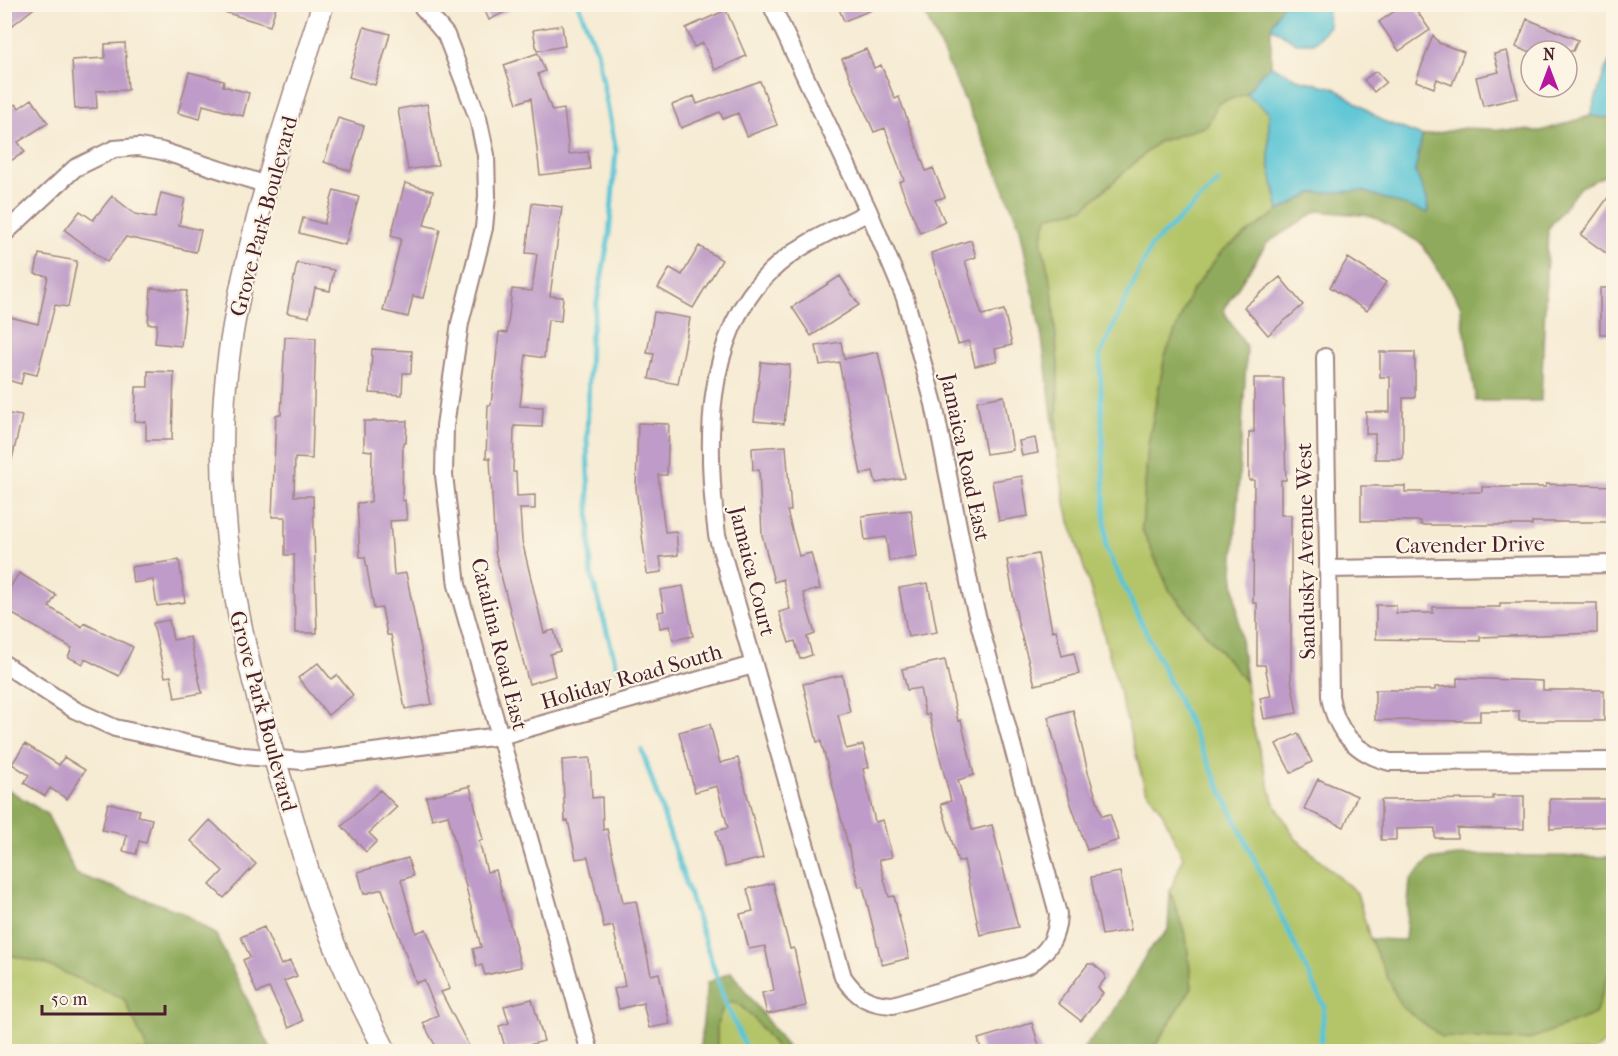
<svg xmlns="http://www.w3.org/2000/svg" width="1618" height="1056" font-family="'IM FELL French Canon',serif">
	<rect width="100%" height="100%" fill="#fcf5e5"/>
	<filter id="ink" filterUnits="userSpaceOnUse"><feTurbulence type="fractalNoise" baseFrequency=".0167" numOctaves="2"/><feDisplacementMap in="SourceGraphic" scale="12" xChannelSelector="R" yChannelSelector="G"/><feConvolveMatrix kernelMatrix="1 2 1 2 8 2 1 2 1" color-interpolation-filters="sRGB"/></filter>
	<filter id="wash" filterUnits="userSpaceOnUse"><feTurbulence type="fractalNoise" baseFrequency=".008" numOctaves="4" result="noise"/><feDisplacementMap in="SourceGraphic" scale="24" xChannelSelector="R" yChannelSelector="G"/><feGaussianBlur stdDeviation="1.35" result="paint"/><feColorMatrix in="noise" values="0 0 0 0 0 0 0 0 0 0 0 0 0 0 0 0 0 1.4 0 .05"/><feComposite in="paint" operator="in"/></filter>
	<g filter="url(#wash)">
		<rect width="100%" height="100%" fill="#f6ebd3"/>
		<!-- green -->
		<path fill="#b4c467" stroke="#7f7249" stroke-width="1.5" d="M1246 94 1269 112V163L1279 211 1222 251 1165 356 1148 445 1142 529 1170 591 1246 682 1252 723 1273 801 1295 838 1357 893 1370 939 1401 1006 1595 1014 1613 961V1037L1592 1052 1152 1051 1192 987 1186 937 1170 891 1183 858 1162 812 1145 788 1101 624 1066 508 1057 452 1058 365 1052 287 1041 241 1047 216 1084 208 1158 142 1207 126 1218 103Z
			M5 954 43 963 124 999 148 1051 5 1052Z
			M725 1002H736L752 1016 779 1051H717V1024Z"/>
		<!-- forest -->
		<path fill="#8faa5c" stroke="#6c6444" stroke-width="1.5" d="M921 5H1282L1271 28V66L1259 76 1246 94 1218 103 1207 126 1158 142 1084 208 1047 217 1041 241 1052 287 1058 365 1057 452 1042 338 1020 228 994 164Z
			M1590 116 1613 118V172L1580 187 1548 229 1541 401H1476L1460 304 1421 243 1372 216 1317 211 1267 243 1223 310 1247 348 1233 572 1246 682 1170 591 1142 529 1148 445 1165 356 1191 292 1222 251 1279 211 1312 193 1362 191 1428 212 1427 199 1415 171 1422 136 1464 128 1541 131Z
			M4 787 47 814 76 874 181 912 216 935 272 1051H148L124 999 43 963 5 954Z
			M1465 855 1613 857V961L1595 1014 1528 1040 1442 1037 1401 1006 1370 939 1405 940 1410 880 1429 860Z
			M1170 891 1186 937 1192 987 1152 1051H1081L1111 1016 1147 953 1168 930Z
			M731 972 790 1051H779L752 1016 736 1002H725L717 1024V1051H700L707 983Z"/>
		<!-- water -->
		<path fill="#5ac5d5" stroke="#527280" stroke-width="1.5" d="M1282 5H1327L1329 26 1314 43H1296L1271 27Z
			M1613 55V118L1590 116 1605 70Z
			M1271 66 1301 80 1335 88 1383 121 1422 136 1415 171 1427 199 1428 213 1362 191 1312 193 1279 211 1269 163V112L1246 94 1259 76Z"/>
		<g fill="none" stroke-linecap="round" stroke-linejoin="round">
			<!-- stream -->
			<path stroke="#5ac5d5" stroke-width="5" d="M578 4 597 51 616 151 609 236 590 341 587 438 591 573 617 668
				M1218 182 1151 246 1100 355 1106 548 1324 1006 1320 1052
				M642 750 725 1002 748 1052"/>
		</g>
		<g id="blocks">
			<!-- building -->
			<path fill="#be9bc8" d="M4 4H39L4 32Z
				M212 4H277L270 26 211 8Z
				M482 4H521L489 20Z
				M837 4H884V5L844 21Z
				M1405 4H1412L1430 30 1399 51 1379 22Z
				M726 10 746 56 715 70 703 43 694 47 686 28Z
				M1527 19 1578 40 1573 51H1526L1516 47Z
				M562 25 565 46 537 51 533 30Z
				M364 27 390 34 375 85 349 77Z
				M1433 35 1439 43 1464 52 1452 85 1437 79 1434 88 1416 81Z
				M125 43 128 90 96 91 97 108 75 109 72 60 105 58V44Z
				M866 49 874 68 881 65 895 99 899 97 926 171 933 168 945 197 935 200 945 222 920 233 899 182 904 180 885 128 874 132 842 59Z
				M1507 51 1518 98 1483 106 1476 77 1499 72 1494 54Z
				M538 53 545 71 538 74 552 111 564 109 569 154 588 152 590 169 540 175 531 98 517 103 504 65Z
				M1376 71 1386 82 1374 92 1364 80Z
				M189 72 224 81 223 86 249 93 243 116 203 105 200 119 178 113Z
				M760 81 777 125 747 136 738 113 723 119 720 112 681 128 672 105 694 96 697 104Z
				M32 99 48 123 18 142 25 152 4 165V111L16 104 19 108Z
				M427 104 438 165 408 170 398 109Z
				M338 118 364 126 351 171 324 162Z
				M405 183 433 191 424 225 440 229 423 298 413 296 408 317 383 311 401 239 391 236Z
				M1614 189V243L1606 253 1581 235Z
				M334 190 359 197 345 245 299 233 303 218 324 224Z
				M161 193 185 199 179 225 201 230 196 252 126 237 107 262 65 230 80 211 93 220 112 196 135 214 155 218Z
				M532 203 562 207 550 296 563 297 561 321 548 320 544 358 526 355 520 406 543 407 542 427 514 426 513 472H516L517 496 535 495V509H520L522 541 544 633 554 630 560 651 550 654 555 676 529 684 495 552 490 458H486L488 405H491L499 332 507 333 512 289 532 291 537 254 526 253Z
				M971 240 976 257 965 261 982 315 1004 310 1012 345 995 349 997 361 975 366 969 341 958 344 931 253Z
				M699 246 722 260 693 308 658 288 670 268 682 275Z
				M39 254 77 261 68 307 55 305 37 375 24 372 21 384 4 379V337L10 317 38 324 48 276 35 274Z
				M1348 258 1386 282 1367 311 1330 287Z
				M297 263 334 270 330 291 315 288 309 317 287 313Z
				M840 276 859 305 811 336 792 307Z
				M1280 277 1303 305 1268 335 1244 307Z
				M151 288 187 291 181 346 155 343 157 324H148Z
				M1600 288H1614V334H1600Z
				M654 312 690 318 678 384 649 379 654 354 647 353Z
				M285 337 316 338 312 459 295 458 294 496H313L317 633H295L294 555H285V517H272L276 415H281Z
				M841 342 844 359 878 352 905 478 876 483 873 471 861 474 839 362 820 365 816 346Z
				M372 349 412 351 411 373H403L402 395 370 393Z
				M1380 352H1415V398H1403V459H1375V434H1366V412H1390V377H1380Z
				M761 362 790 365 784 424 754 421Z
				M148 371 174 372 172 440H146V422L135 421 136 387H148Z
				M1254 378H1283L1286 480H1281V515H1291V679L1297 713 1264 719 1260 698 1271 696 1265 665H1257V603H1253L1254 480H1249V432H1254Z
				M1004 396 1013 450 986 454 977 401Z
				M4 413 22 416 10 468 4 467Z
				M364 421H407L406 443H403L402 501 405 500 407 520 390 521 394 575 406 573 432 704 405 709 391 635H387L382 608 374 609 365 557H360L357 503 371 502 372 451 364 450Z
				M638 423 669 424 667 475H658L665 532 676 531 678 555 660 557 662 572 647 574 636 488Z
				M1035 438 1038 453 1022 456 1019 441Z
				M786 446 791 511H787L799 556 811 553 820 589 803 593 815 634 807 637 812 655 800 659 795 641 789 643 779 612 790 609 783 579 774 582 762 535 759 470H753L752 448Z
				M1022 476 1028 516 999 521 992 481Z
				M1546 484 1614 486V522H1532V525H1421V521H1361V486H1405V492H1482V487H1546Z
				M911 510 917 557 889 561 886 537 865 540 862 516Z
				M1038 554 1052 631 1056 630 1062 656 1074 653 1079 674 1035 685 1018 623 1007 560Z
				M179 560 185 602 157 606 153 580 133 583 131 567Z
				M19 573 56 595 49 607 82 627 84 623 133 647 119 676 85 659 83 664 68 657 72 648 4 609V597Z
				M928 583 937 632 908 637 899 588Z
				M683 586 693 636 673 640 670 626 660 628 658 612 664 611 660 590Z
				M1500 603H1597V633L1480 637V641L1376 639V605H1396V613H1433V607H1500Z
				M169 620 173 640 190 637 202 693 175 698 171 676 165 677 153 623Z
				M945 660 958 721 961 720 974 775 958 780 972 830 992 825 1018 927 980 935 964 860 958 862 941 804 951 801 929 714 925 715 920 688 907 690 902 669Z
				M318 663 331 679 337 675 353 695 328 715 298 678Z
				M842 675 850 712 838 715 846 749 863 745 869 767 863 769 875 822 883 820 892 857 879 860 889 897 894 896 909 958 882 965 863 886 859 887 821 741 817 742 803 684Z
				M1457 678 1543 681V690H1604V721H1519V711H1480V721L1375 720V690H1435V687L1457 686Z
				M1073 710 1088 772 1102 816 1110 814 1119 840 1087 850 1070 801 1048 717Z
				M710 724 720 763 738 758 763 858 725 867 716 831 728 828 717 786 695 792 679 732Z
				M1298 733 1312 762 1291 773 1276 744Z
				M25 744 59 765 64 757 85 770 67 799 50 788 45 796 24 783 29 775 12 764Z
				M590 758 592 798 602 797 603 830 607 829 623 903 636 901 651 975 659 973 670 1024 649 1028 643 1003 619 1009 614 989 625 986 613 926 604 928 588 857 576 859 568 820 565 821 562 760Z
				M1318 779 1357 796 1344 827 1304 809Z
				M470 786 483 840 479 841 487 872 496 870 521 967 485 975 482 965 477 966 473 949 481 947 448 815 432 819 426 797Z
				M380 790 397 807 369 833 377 841 366 852 342 826Z
				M1493 796H1524V829L1457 828V838H1435V828L1396 829V840H1381V800L1493 799Z
				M1550 799H1614V826L1550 829Z
				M108 803 140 810 138 816 152 819 146 843 139 841 136 854 123 851 127 835 102 830Z
				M210 820 256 864 224 898 210 885 223 871 191 841Z
				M408 858 413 876 401 880 416 933 426 929 450 989 441 992 472 1052H439L423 1023 438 1015 424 980 416 983 382 889 364 894 358 872Z
				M1120 872 1131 930 1102 935 1091 877Z
				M773 883 790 949 794 948 806 1006 767 1014 762 993 774 990 765 946 749 949 740 914 753 911 747 889Z
				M264 927 281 965 290 961 297 976 284 981 303 1021 289 1028 269 988 257 993 243 960 250 957 241 937Z
				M1088 964H1093L1105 974V979L1098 988 1103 993 1081 1021 1058 1003Z
				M532 999 544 1041 506 1051 499 1026 509 1023 504 1006Z
				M1032 1023 1041 1052H982L978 1039Z"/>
		</g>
	</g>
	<g filter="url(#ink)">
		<use href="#blocks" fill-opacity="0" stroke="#a0857f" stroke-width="1.5"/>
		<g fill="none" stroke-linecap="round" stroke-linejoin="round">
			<defs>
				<path id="minor" d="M420 4 446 35 478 118 486 155 487 196 484 228 460 323 445 426 444 475 457 585 590 1052
					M771 4 869 212 905 298 934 404 972 597 1058 914C1057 939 1048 952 1028 965L893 1005C868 1004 857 997 843 977L717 535C706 449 702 336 771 271 799 244 835 229 869 212
					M4 234 75 168 114 149 139 147 162 151 267 185
					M1325 357 1330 696C1335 730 1356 754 1390 762L1614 761
					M1328 569 1614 564
					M4 664 75 710 115 728 244 756 302 761 500 736 753 665"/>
				<path id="tertiary" d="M323 4C287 117 248 230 230 347 207 501 239 646 285 793 296 829 306 866 318 902 336 954 361 1004 386 1052"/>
			</defs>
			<!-- minor casing -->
			<use href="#minor" stroke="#a0857f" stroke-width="20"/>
			<!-- tertiary casing -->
			<use href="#tertiary" stroke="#a0857f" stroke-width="24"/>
			<!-- minor -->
			<use href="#minor" stroke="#fff" stroke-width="16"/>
			<!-- tertiary -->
			<use href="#tertiary" stroke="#fff" stroke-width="21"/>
		</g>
	</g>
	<g text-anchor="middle" stroke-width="4.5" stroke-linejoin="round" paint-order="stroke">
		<!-- street labels -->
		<g font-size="22" fill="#4a1f2b" stroke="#fcf5e5">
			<text transform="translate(263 216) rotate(-75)" y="8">Grove Park Boulevard</text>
			<text transform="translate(966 457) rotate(78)" y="8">Jamaica Road East</text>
			<text transform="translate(1470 544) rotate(-1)" y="8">Cavender Drive</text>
			<text transform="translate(1305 551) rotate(-91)" y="8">Sandusky Avenue West</text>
			<text transform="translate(753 571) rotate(76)" y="8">Jamaica Court</text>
			<text transform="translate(500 644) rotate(76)" y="8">Catalina Road East</text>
			<text transform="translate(631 676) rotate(-16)" y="8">Holiday Road South</text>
			<text transform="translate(264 711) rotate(75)" y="8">Grove Park Boulevard</text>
		</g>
	</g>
	<!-- margin -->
	<rect width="1618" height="1056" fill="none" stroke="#fcf5e5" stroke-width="24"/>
	<!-- north arrow -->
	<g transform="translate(1549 69)"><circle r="28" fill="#fcf5e5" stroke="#b59f9b" stroke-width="1.5"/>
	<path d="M0-4.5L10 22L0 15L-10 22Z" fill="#b5179e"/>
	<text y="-9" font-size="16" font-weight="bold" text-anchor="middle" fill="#4a1f2b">N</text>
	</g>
	<!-- scale -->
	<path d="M42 1005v9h123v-9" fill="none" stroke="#4a1f2b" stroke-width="3"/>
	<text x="51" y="1005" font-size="18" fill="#4a1f2b" stroke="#fcf5e5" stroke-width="4.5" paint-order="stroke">50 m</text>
</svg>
